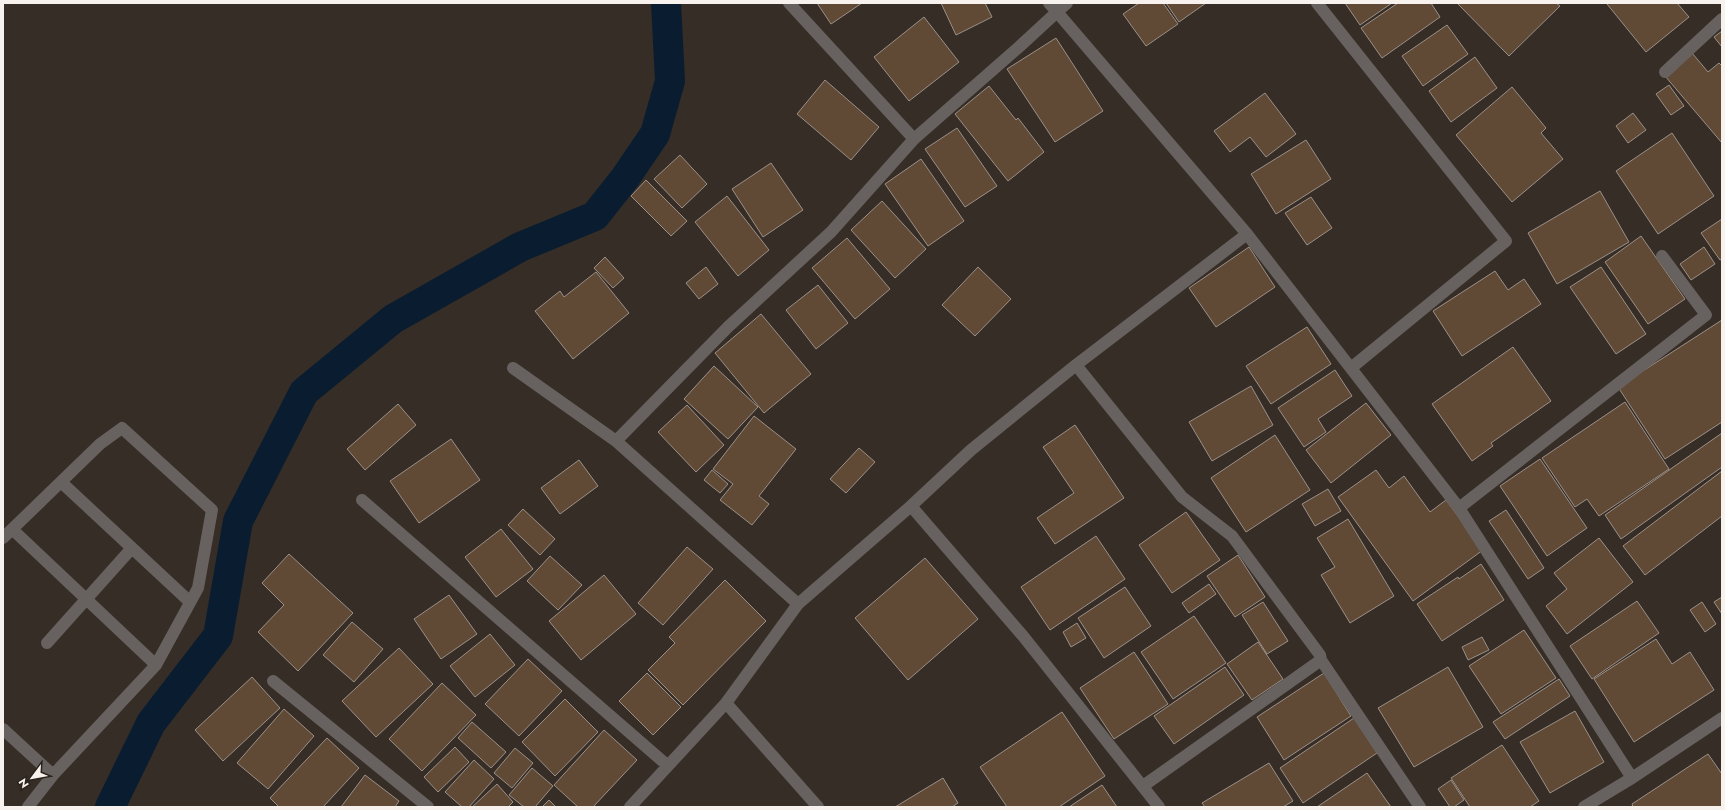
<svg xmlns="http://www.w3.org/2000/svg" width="1725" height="810" font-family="Jost,sans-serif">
	<rect width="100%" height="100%" fill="#352d26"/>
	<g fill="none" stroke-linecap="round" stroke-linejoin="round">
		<!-- canal -->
		<path stroke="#0a1d30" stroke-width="30" d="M110 807 151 723 218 636 238 521 304 392 393 319 520 247 595 216 625 178 655 134 670 81 666 3"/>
	</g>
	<!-- building -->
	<path fill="#604935" stroke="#9b9189" d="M817 3H862L831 24Z
		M941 3H985L992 17 956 35Z
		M1139 3H1163L1178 24 1146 46 1123 14Z
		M1166 3H1206L1179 22Z
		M1345 3H1392L1360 25Z
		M1398 3H1431L1440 17 1382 58 1361 28Z
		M1457 3H1556L1560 6 1509 56Z
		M1609 3H1677L1689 17 1646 52 1607 4Z
		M924 17 959 62 909 101 874 57Z
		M1447 25 1468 54 1423 86 1402 56Z
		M1722 31V47L1714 37Z
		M1056 38 1103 111 1055 142 1007 69Z
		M1692 53 1708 72 1719 63 1722 66V143L1665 76Z
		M1475 57 1497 88 1451 122 1429 91Z
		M825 80 879 127 851 160 797 114Z
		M1669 85 1684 106 1671 115 1656 94Z
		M989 86 1016 120 1018 118 1044 152 1008 181 955 114Z
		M1512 87 1546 128 1541 133 1563 159 1512 202 1456 135Z
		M1265 93 1296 134 1266 157 1250 137 1230 152 1214 131Z
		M1633 113 1646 130 1628 143 1616 126Z
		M957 128 997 186 965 207 925 149Z
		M1672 133 1714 196 1658 234 1616 171Z
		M1306 140 1331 179 1276 214 1251 174Z
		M680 155 707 184 682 208 654 179Z
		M921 159 964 221 928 246 885 184Z
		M771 163 803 210 763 237 732 189Z
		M646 180 687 221 671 236 631 196Z
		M1600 191 1629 242 1557 284 1528 233Z
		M727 196 769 250 738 276 695 222Z
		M1311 197 1332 228 1307 245 1285 213Z
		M882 201 926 249 895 278 851 230Z
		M1722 219V259L1720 260 1701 233Z
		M1641 236 1685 299 1648 324 1605 262Z
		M847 238 890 289 855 319 812 268Z
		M1249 247 1275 287 1216 327 1189 288Z
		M1704 247 1715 264 1691 280 1680 264Z
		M605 257 624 278 613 288 594 268Z
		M706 267 718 284 699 299 686 283Z
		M978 267 1011 299 975 336 942 305Z
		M1601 267 1646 334 1616 354 1570 287Z
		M1495 271 1508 290 1524 279 1541 304 1462 356 1433 311Z
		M596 272 629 313 573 359 535 311 560 291 564 297Z
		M818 285 848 323 816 349 786 310Z
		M761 314 811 374 764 413 715 353Z
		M1722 320V422L1665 459 1618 387Z
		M1307 327 1331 364 1271 404 1246 366Z
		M1513 347 1551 401 1491 443 1493 446 1472 461 1432 404Z
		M714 366 758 407 728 439 684 399Z
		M1335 370 1352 396 1318 419 1326 432 1304 447 1278 408Z
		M1251 386 1273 425 1212 461 1189 422Z
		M1625 402 1669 469 1599 516 1587 499 1575 507 1542 458Z
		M1366 403 1391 435 1331 483 1306 450Z
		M398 404 416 425 365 470 347 449Z
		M687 405 724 445 696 472 658 432Z
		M754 416 796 449 759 496 769 504 752 525 720 500 733 484 713 469Z
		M1075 425 1124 498 1055 544 1037 518 1074 493 1043 447Z
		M1722 433V467L1621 539 1605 515Z
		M1275 435 1310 490 1246 532 1211 478Z
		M451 439 480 480 419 523 390 481Z
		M859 448 875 462 846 493 830 479Z
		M1540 459 1587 528 1547 556 1500 486Z
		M579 460 598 486 560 514 541 488Z
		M712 470 728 484 720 493 704 480Z
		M1376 470 1389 488 1404 476 1430 512 1446 500 1483 550 1413 601 1338 497Z
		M1722 471V516L1645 575 1623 546Z
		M1328 489 1341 511 1315 526 1302 504Z
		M523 509 555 539 540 555 508 525Z
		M1506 510 1544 568 1528 579 1489 521Z
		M1186 512 1220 560 1172 593 1139 545Z
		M1348 519 1394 596 1350 623 1321 575 1335 567 1317 538Z
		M501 529 533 569 496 597 465 557Z
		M1096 536 1125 579 1050 630 1021 587Z
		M1599 538 1633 582 1567 634 1546 606 1567 589 1554 573Z
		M687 547 713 569 663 625 638 603Z
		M289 554 353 613 298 671 258 632 284 605 262 583Z
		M1238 555 1265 597 1235 617 1207 576Z
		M550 556 582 585 558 610 527 581Z
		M925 558 978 619 908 680 855 618Z
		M1481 564 1504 600 1442 641 1417 604 1458 577 1459 579Z
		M604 575 636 614 581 660 549 621Z
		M725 580 766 621 683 705 648 670 675 643 669 637Z
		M1209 584 1216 594 1189 613 1182 603Z
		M1125 587 1151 626 1104 658 1078 618Z
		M449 595 477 634 441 659 414 619Z
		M1722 597V614L1714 602Z
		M1637 601 1659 633 1592 679 1570 646Z
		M1263 602 1288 641 1267 654 1242 615Z
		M1702 602 1716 624 1705 632 1690 610Z
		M1194 616 1226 663 1173 699 1141 652Z
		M352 622 383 649 354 682 323 655Z
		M1077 623 1086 638 1071 647 1063 632Z
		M1524 630 1556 678 1501 714 1469 666Z
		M490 634 515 665 475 697 450 666Z
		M1482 637 1489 650 1468 660 1462 647Z
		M1656 639 1672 664 1690 652 1714 690 1634 742 1594 679Z
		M1258 642 1283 679 1252 700 1227 664Z
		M399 648 433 684 376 737 342 701Z
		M1134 652 1168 704 1114 739 1080 688Z
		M528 659 562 691 519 736 485 704Z
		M1225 667 1244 695 1174 744 1154 716Z
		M1448 667 1483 727 1414 767 1378 708Z
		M647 673 681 707 653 735 619 701Z
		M1324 673 1351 716 1284 760 1257 717Z
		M252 677 280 708 223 761 195 730Z
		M1559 679 1570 696 1505 739 1493 722Z
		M442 683 476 715 422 771 389 739Z
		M565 699 598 732 555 776 522 742Z
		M284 709 314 736 268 789 237 763Z
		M1575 711 1604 762 1550 793 1520 742Z
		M1062 712 1105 776 1059 807H1007L980 767Z
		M1354 718 1377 753 1303 803 1280 768Z
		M472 722 506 752 491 768 458 738Z
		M604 730 637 760 593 807H578L554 785Z
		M327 738 359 768 323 807H279L270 798Z
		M1502 745 1539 801 1530 807H1470L1451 778Z
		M455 747 469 762 438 792 424 777Z
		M515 748 533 763 512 788 494 773Z
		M1708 754 1722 774V807H1633L1632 804Z
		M474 760 494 779 469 807H462L445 792Z
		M1269 763 1293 801 1283 807H1205L1202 803Z
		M532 768 553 786 535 807H524L509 795Z
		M1367 773 1391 807H1317Z
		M365 775 399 801 395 807H341Z
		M943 778 958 803 952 807H895Z
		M1451 780 1464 800 1454 807H1450L1438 789Z
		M497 784 513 802 508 807H472Z
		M1102 785 1117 807H1069Z
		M549 800 556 807H542Z"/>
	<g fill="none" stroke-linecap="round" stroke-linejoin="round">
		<!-- minor -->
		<path stroke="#676260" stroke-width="12" d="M789 3 914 139
			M1317 3 1506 241 1351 368
			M1665 72 1722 19
			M1247 234 1459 508
			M1076 365 1182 497 1232 536 1320 655 1321 660 1420 807
			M513 368 616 441 798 604
			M616 441 728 327 831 232 914 139 1019 47 1057 12 1049 3
			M61 482 132 548
			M362 500 667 765
			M911 506 1023 636 1159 807
			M12 529 156 665
			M3 538 100 444 122 428 212 510 198 588 156 665 53 775 28 807
			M47 643 132 548 190 602
			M273 681 428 807
			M726 703 818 807
			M3 729 53 775
			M1632 778 1459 508 1706 315 1662 256
			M1143 786 1321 660
			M630 807 726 703 798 604 911 506 971 450 1076 365 1247 234 1057 12 1067 3
			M1584 807 1632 778 1722 718"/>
	</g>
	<!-- border -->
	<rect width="1725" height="810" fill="none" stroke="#f8f2ee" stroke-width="8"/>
	<!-- north arrow -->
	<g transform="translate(32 778) rotate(238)" stroke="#2b231c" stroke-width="3" paint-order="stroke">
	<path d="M0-3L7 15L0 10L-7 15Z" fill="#f8f2ee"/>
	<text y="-6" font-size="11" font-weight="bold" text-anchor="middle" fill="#f8f2ee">N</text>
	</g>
</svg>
